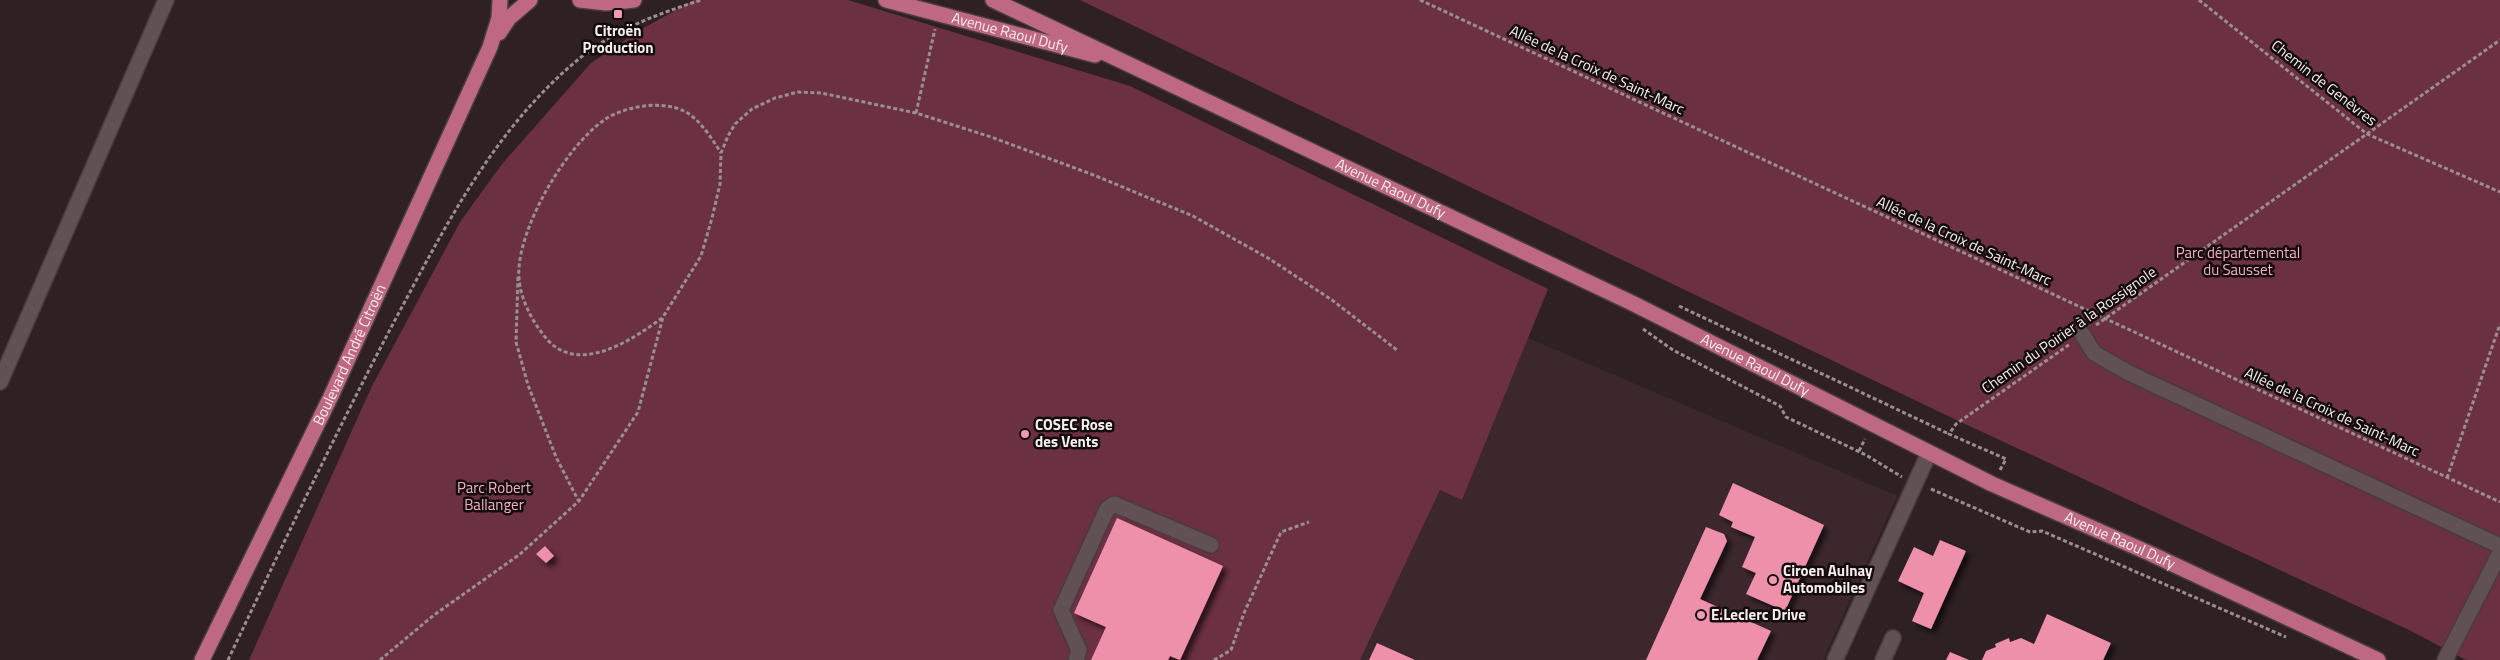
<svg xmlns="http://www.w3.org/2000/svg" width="2500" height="660" font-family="'Titillium Web',sans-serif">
	<defs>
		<filter id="shadow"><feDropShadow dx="4.5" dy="4.5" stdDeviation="2.5" flood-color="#0009"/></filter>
	</defs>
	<rect width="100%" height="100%" fill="#2e2023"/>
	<!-- built -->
	<path fill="#3c272d" d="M1528 338 1897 496 1823 660H1360L1440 490 1462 500Z"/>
	<!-- green -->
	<path fill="#6b3042" d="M694 0H848L1130 86 1548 289 1462 500 1440 490 1360 660H249L371 388 460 222 502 164 591 63 640 30Z
		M1080 0H2500V660H2466L2409 630 1950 417Z"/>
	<!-- building -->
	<path fill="#ef90aa" filter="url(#shadow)" d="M1733 483 1824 525 1785 611 1746 594 1756 573 1742 567 1755 537 1731 527 1733 522 1719 515Z
		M1117 518 1223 566 1180 660 1170 656 1168 660H1091L1106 627 1074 613Z
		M1706 527 1724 534 1727 541 1700 599 1771 631 1757 660H1646Z
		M1940 540 1966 551 1931 629 1912 621 1924 593 1898 581 1914 547 1933 556Z
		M545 546 554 556 546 563 536 554Z
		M2047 614 2111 643 2103 660H1982L1986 651 1996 647 1995 644 2009 638 2010 642 2021 638 2034 644Z
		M1377 643 1415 660H1369Z
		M1950 652 1969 660H1946Z"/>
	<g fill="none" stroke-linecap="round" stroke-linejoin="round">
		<defs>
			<path id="minor" d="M2083 335 2094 353 2129 373 2500 546
				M0 382 166 0
				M1076 660 1079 650 1061 610 1107 509 1114 504 1211 545
				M1835 660 1929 453
				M1883 660 1893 638
				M2445 660 2500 553"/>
			<g id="major">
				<path d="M580 0 606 3 634 0"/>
				<path id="s1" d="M886 0 1095 55"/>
				<path id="s2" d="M993 0 1632 303 1992 484 2149 553 2378 660"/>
				<path d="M499 33 509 18 530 0"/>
				<path id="s3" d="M202 660 332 394 490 47 499 18 500 0"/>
			</g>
		</defs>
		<!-- minor casing -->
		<use href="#minor" stroke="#473c3f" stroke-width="18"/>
		<!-- major casing -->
		<use href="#major" stroke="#473c3f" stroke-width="18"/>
		<!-- path -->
		<path stroke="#9a8e91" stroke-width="3" stroke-dasharray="4 2.5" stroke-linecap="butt" d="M1420 0 2500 502
			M2199 0 2367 134 2500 192
			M916 113 935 29
			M518 277 516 342 528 385 556 457 578 500
			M1679 306 1949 434
			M662 318C632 340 577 377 545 337 530 318 517 293 519 268 522 222 566 147 604 120 625 106 661 100 684 111 700 119 712 139 721 153
			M2096 325 2500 40
			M1643 329 1673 350 1780 406 1786 417 1866 455 1902 477
			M1859 451 1865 439
			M2000 470 2006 459 1949 434 1956 424 2070 344
			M2447 478 2500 324
			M1931 489 2030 532 2042 531 2286 637
			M228 660C282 546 336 432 395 320 446 225 495 127 580 58 616 29 658 14 701 0
			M380 660 434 615 519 555 579 501 638 412 663 317 701 256 712 218 720 184 721 153 728 136 735 124 752 109 775 98 798 92 821 93 916 113 991 137 1091 174 1193 216 1268 258 1332 300 1397 350
			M1214 660 1231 650 1244 613 1281 532 1309 522"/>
		<!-- minor -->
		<use href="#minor" stroke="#615155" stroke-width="15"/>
		<!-- major -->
		<use href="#major" stroke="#bf6882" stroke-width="15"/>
	</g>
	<!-- markers -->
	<g fill="#f19ab1" stroke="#120c0d" stroke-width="2">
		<rect x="613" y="9" width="10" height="10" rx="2.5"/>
		<circle cx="1025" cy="434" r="5"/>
		<circle cx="1773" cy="580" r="5"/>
		<circle cx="1701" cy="615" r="5"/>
	</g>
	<g text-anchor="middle" stroke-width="5" stroke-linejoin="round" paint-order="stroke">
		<!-- poi labels -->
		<g font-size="15" font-weight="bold" fill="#f8eef0" stroke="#120c0d" text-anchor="start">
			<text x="618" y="36" text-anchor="middle">Citroën<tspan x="618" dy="17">Production</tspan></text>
			<text x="1035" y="430">COSEC Rose<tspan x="1035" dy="17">des Vents</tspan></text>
			<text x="1783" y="576">Ciroen Aulnay<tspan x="1783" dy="17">Automobiles</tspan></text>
			<text x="1711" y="620">E.Leclerc Drive</text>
		</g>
		<!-- street labels -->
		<g font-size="15" fill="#f8eef0" stroke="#120c0d">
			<text dy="5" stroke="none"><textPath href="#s1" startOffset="128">Avenue Raoul Dufy</textPath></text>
			<text transform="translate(1597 70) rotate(25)" y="5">Allée de la Croix de Saint-Marc</text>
			<text transform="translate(2324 83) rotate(38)" y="5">Chemin de Genèvres</text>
			<text dy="5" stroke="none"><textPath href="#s2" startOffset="440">Avenue Raoul Dufy</textPath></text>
			<text transform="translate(1964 241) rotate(25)" y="5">Allée de la Croix de Saint-Marc</text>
			<text transform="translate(2069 330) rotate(-35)" y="5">Chemin du Poirier à la Rossignole</text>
			<text dy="5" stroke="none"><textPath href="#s3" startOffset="339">Boulevard André Citroën</textPath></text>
			<text dy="5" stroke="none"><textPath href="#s2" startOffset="845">Avenue Raoul Dufy</textPath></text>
			<text transform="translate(2332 412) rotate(25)" y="5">Allée de la Croix de Saint-Marc</text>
			<text dy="5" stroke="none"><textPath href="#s2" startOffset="1250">Avenue Raoul Dufy</textPath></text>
		</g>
		<!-- park labels -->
		<g font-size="15" fill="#f8afc1" stroke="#120c0d">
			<text x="2238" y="258">Parc départemental<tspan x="2238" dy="17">du Sausset</tspan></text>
			<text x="494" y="493">Parc Robert<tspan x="494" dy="17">Ballanger</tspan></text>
		</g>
	</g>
</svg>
